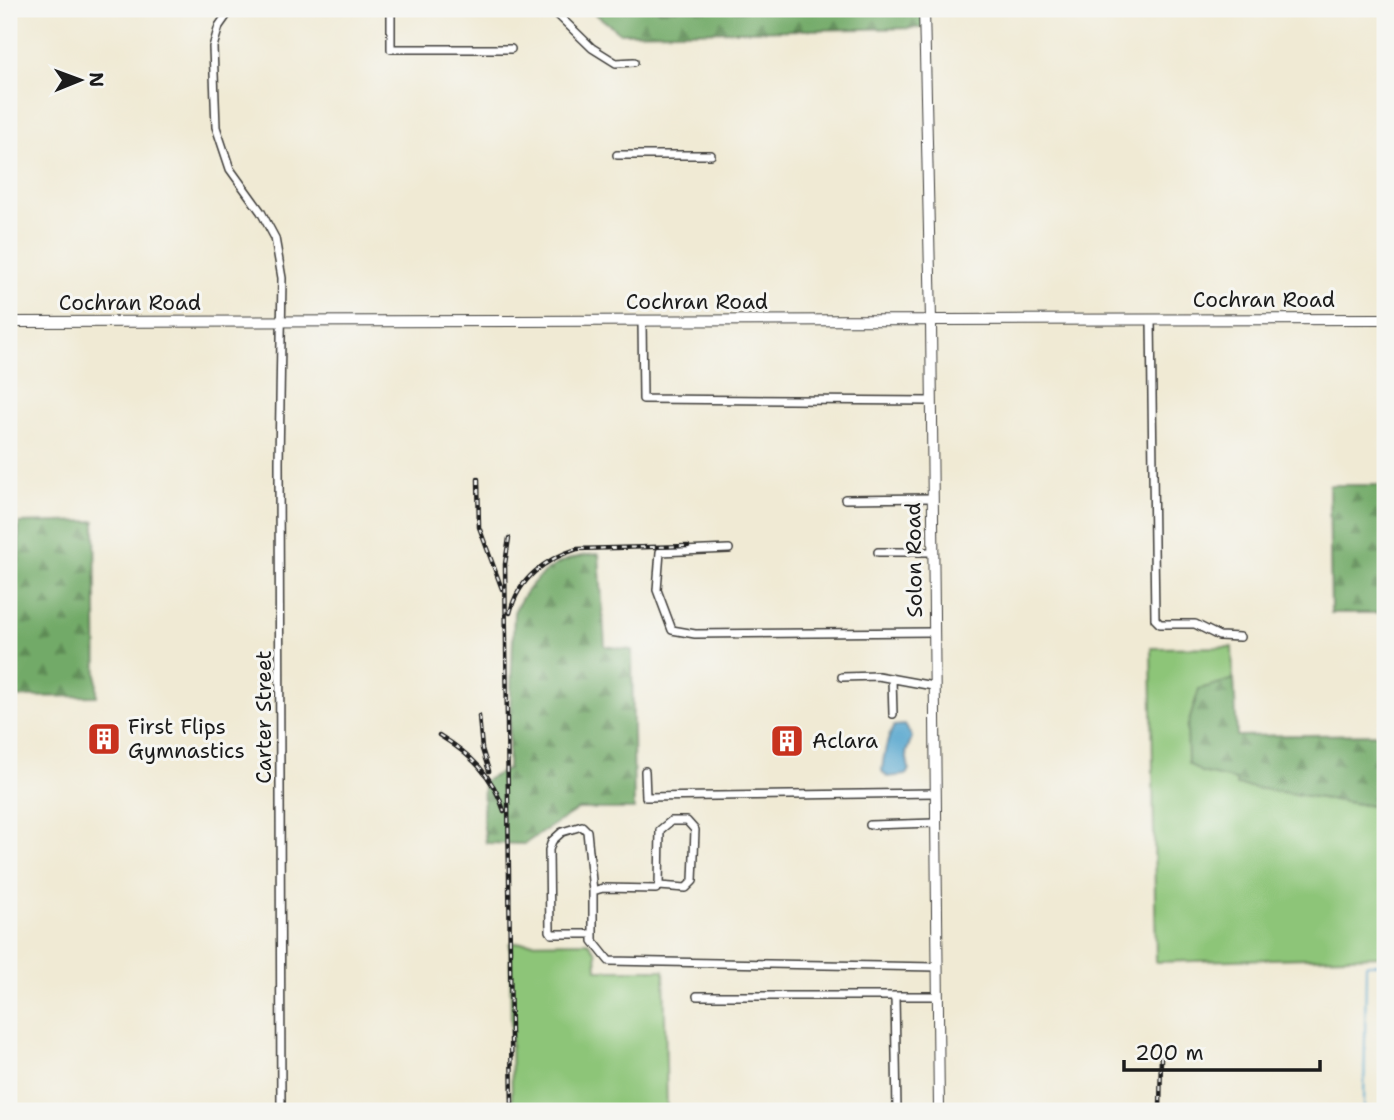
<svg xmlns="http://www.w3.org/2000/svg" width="1394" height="1120" font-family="'Shantell Sans',sans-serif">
	<defs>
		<pattern id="forest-firs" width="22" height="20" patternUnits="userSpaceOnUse" patternTransform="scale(1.75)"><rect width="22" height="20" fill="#72aa68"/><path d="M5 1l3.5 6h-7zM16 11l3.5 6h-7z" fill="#5d8a55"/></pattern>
	</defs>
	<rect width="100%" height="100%" fill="#f6f6f2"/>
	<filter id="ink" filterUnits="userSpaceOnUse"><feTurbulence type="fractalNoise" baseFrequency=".0143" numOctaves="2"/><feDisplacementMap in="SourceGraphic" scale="14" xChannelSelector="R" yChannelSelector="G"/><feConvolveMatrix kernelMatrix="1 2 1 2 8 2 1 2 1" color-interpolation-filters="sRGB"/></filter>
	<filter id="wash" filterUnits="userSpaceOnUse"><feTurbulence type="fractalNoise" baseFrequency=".00686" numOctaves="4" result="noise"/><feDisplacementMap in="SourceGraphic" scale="28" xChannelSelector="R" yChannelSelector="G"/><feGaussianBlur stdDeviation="1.57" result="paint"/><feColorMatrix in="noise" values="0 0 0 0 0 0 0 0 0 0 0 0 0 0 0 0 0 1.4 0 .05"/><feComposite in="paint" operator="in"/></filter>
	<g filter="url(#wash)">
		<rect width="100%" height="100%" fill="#f0ead4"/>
		<!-- grass -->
		<path fill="#8dc578" stroke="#54704a" stroke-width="2" d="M1232 647 1237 785 1385 808V956L1156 962 1151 648Z
			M588 942 596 952 597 970H664L667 1111H512L510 943Z"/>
		<!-- forest -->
		<path fill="url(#forest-firs)" stroke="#476342" stroke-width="2" d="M589 9H924V28L620 33Z
			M1329 485H1385V613H1331Z
			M95 521 97 696 12 697 9 563 19 562V523Z
			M599 554 605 646 632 650 634 809H578L524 844 486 843 483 820 484 781 508 769 514 612C532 576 557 556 599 554Z
			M1234 679 1237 736 1385 734V808L1236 785V780L1201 772 1188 763 1187 728 1199 689Z"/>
		<!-- water -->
		<path fill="#53a4cd" stroke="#386074" stroke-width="2" d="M905 725 912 737 906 753 909 769 906 775 887 777 882 771C883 758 887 738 894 726Z"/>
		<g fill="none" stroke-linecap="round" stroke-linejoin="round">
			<!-- stream -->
			<path stroke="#53a4cd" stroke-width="2" d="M1364 1111 1366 964H1385"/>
		</g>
	</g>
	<g filter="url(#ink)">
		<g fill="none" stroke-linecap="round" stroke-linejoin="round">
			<defs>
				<path id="minor" d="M231 9 219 26 213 47 216 127 230 169 261 212 275 238 282 278 279 462 281 1111
					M391 9V49H511
					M552 9 592 48 616 63 634 62
					M617 155H711
					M1151 320 1155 619 1160 624H1195L1219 636 1240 637
					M642 321 643 399 931 401
					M845 499 932 498
					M729 549 660 552 657 590 672 630 695 634 934 632
					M878 552H933
					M842 677 878 676 933 686
					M892 679 893 714
					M645 771 646 797 935 793
					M870 825 935 823
					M659 886 686 888 693 881 695 830 687 821H671L660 830 659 886 656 889 603 888 593 891V941L609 961 937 967
					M593 934H552L550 931 549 850 552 841 562 832 582 826 587 831 593 891
					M697 996H937
					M895 996 897 1111"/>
				<path id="tertiary" d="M924 9 931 320 939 1111
					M9 322 1385 319"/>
			</defs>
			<!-- minor casing -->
			<use href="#minor" stroke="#3c3b38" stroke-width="10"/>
			<!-- tertiary casing -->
			<use href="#tertiary" stroke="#3c3b38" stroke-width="12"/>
			<!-- minor -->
			<use href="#minor" stroke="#fff" stroke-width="7"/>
			<!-- tertiary -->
			<use href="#tertiary" stroke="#fff" stroke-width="10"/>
			<defs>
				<path id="rail" d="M478 479 479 527 502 589
					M509 538 505 564 512 1111
					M510 613C518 579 545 559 577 549L688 546
					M479 716 482 749 489 771
					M439 735C470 754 493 775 504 811
					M1160 1111 1161 1055"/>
			</defs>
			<!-- rail casing -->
			<use href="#rail" stroke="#1c1c1c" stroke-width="4.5"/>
			<!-- rail -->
			<use href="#rail" stroke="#f6f6f2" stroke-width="2" stroke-dasharray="5" stroke-linecap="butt"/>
		</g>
	</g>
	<!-- icons -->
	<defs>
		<symbol id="building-square" viewBox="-11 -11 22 22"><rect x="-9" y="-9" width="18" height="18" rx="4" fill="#c8321e" stroke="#f6f6f2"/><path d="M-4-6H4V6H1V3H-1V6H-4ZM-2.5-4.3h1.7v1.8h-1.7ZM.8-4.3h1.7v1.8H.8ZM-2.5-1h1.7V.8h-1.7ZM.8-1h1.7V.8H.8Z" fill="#fff"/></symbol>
	</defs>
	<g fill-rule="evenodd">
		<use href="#building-square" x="85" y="720" width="38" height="38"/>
		<use href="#building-square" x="768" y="722" width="38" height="38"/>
	</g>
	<g text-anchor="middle" stroke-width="6" stroke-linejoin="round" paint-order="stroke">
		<!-- street labels -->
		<g font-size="21" fill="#1c1c1c" stroke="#f6f6f2">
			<text x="1264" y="307">Cochran Road</text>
			<text x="697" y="309">Cochran Road</text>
			<text x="130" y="310">Cochran Road</text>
			<text transform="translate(914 560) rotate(-91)" y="7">Solon Road</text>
			<text transform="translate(264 717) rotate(-90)" y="7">Carter Street</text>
		</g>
		<!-- poi labels -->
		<g font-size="21" fill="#1c1c1c" stroke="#f6f6f2" text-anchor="start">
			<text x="128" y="734">First Flips<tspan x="128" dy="24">Gymnastics</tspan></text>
			<text x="812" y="748">Aclara</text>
		</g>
	</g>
	<!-- margin -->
	<rect width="1394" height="1120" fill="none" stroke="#f6f6f2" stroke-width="35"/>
	<!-- north arrow -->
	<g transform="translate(80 80) rotate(89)" stroke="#f6f6f2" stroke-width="5" paint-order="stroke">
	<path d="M0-5L12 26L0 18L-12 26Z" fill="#1c1c1c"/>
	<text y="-10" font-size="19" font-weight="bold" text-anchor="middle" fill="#1c1c1c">N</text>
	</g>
	<!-- scale -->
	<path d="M1124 1060v10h196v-10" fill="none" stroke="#1c1c1c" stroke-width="3.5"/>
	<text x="1135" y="1060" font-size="21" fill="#1c1c1c" stroke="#f6f6f2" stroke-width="5" paint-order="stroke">200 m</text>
</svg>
